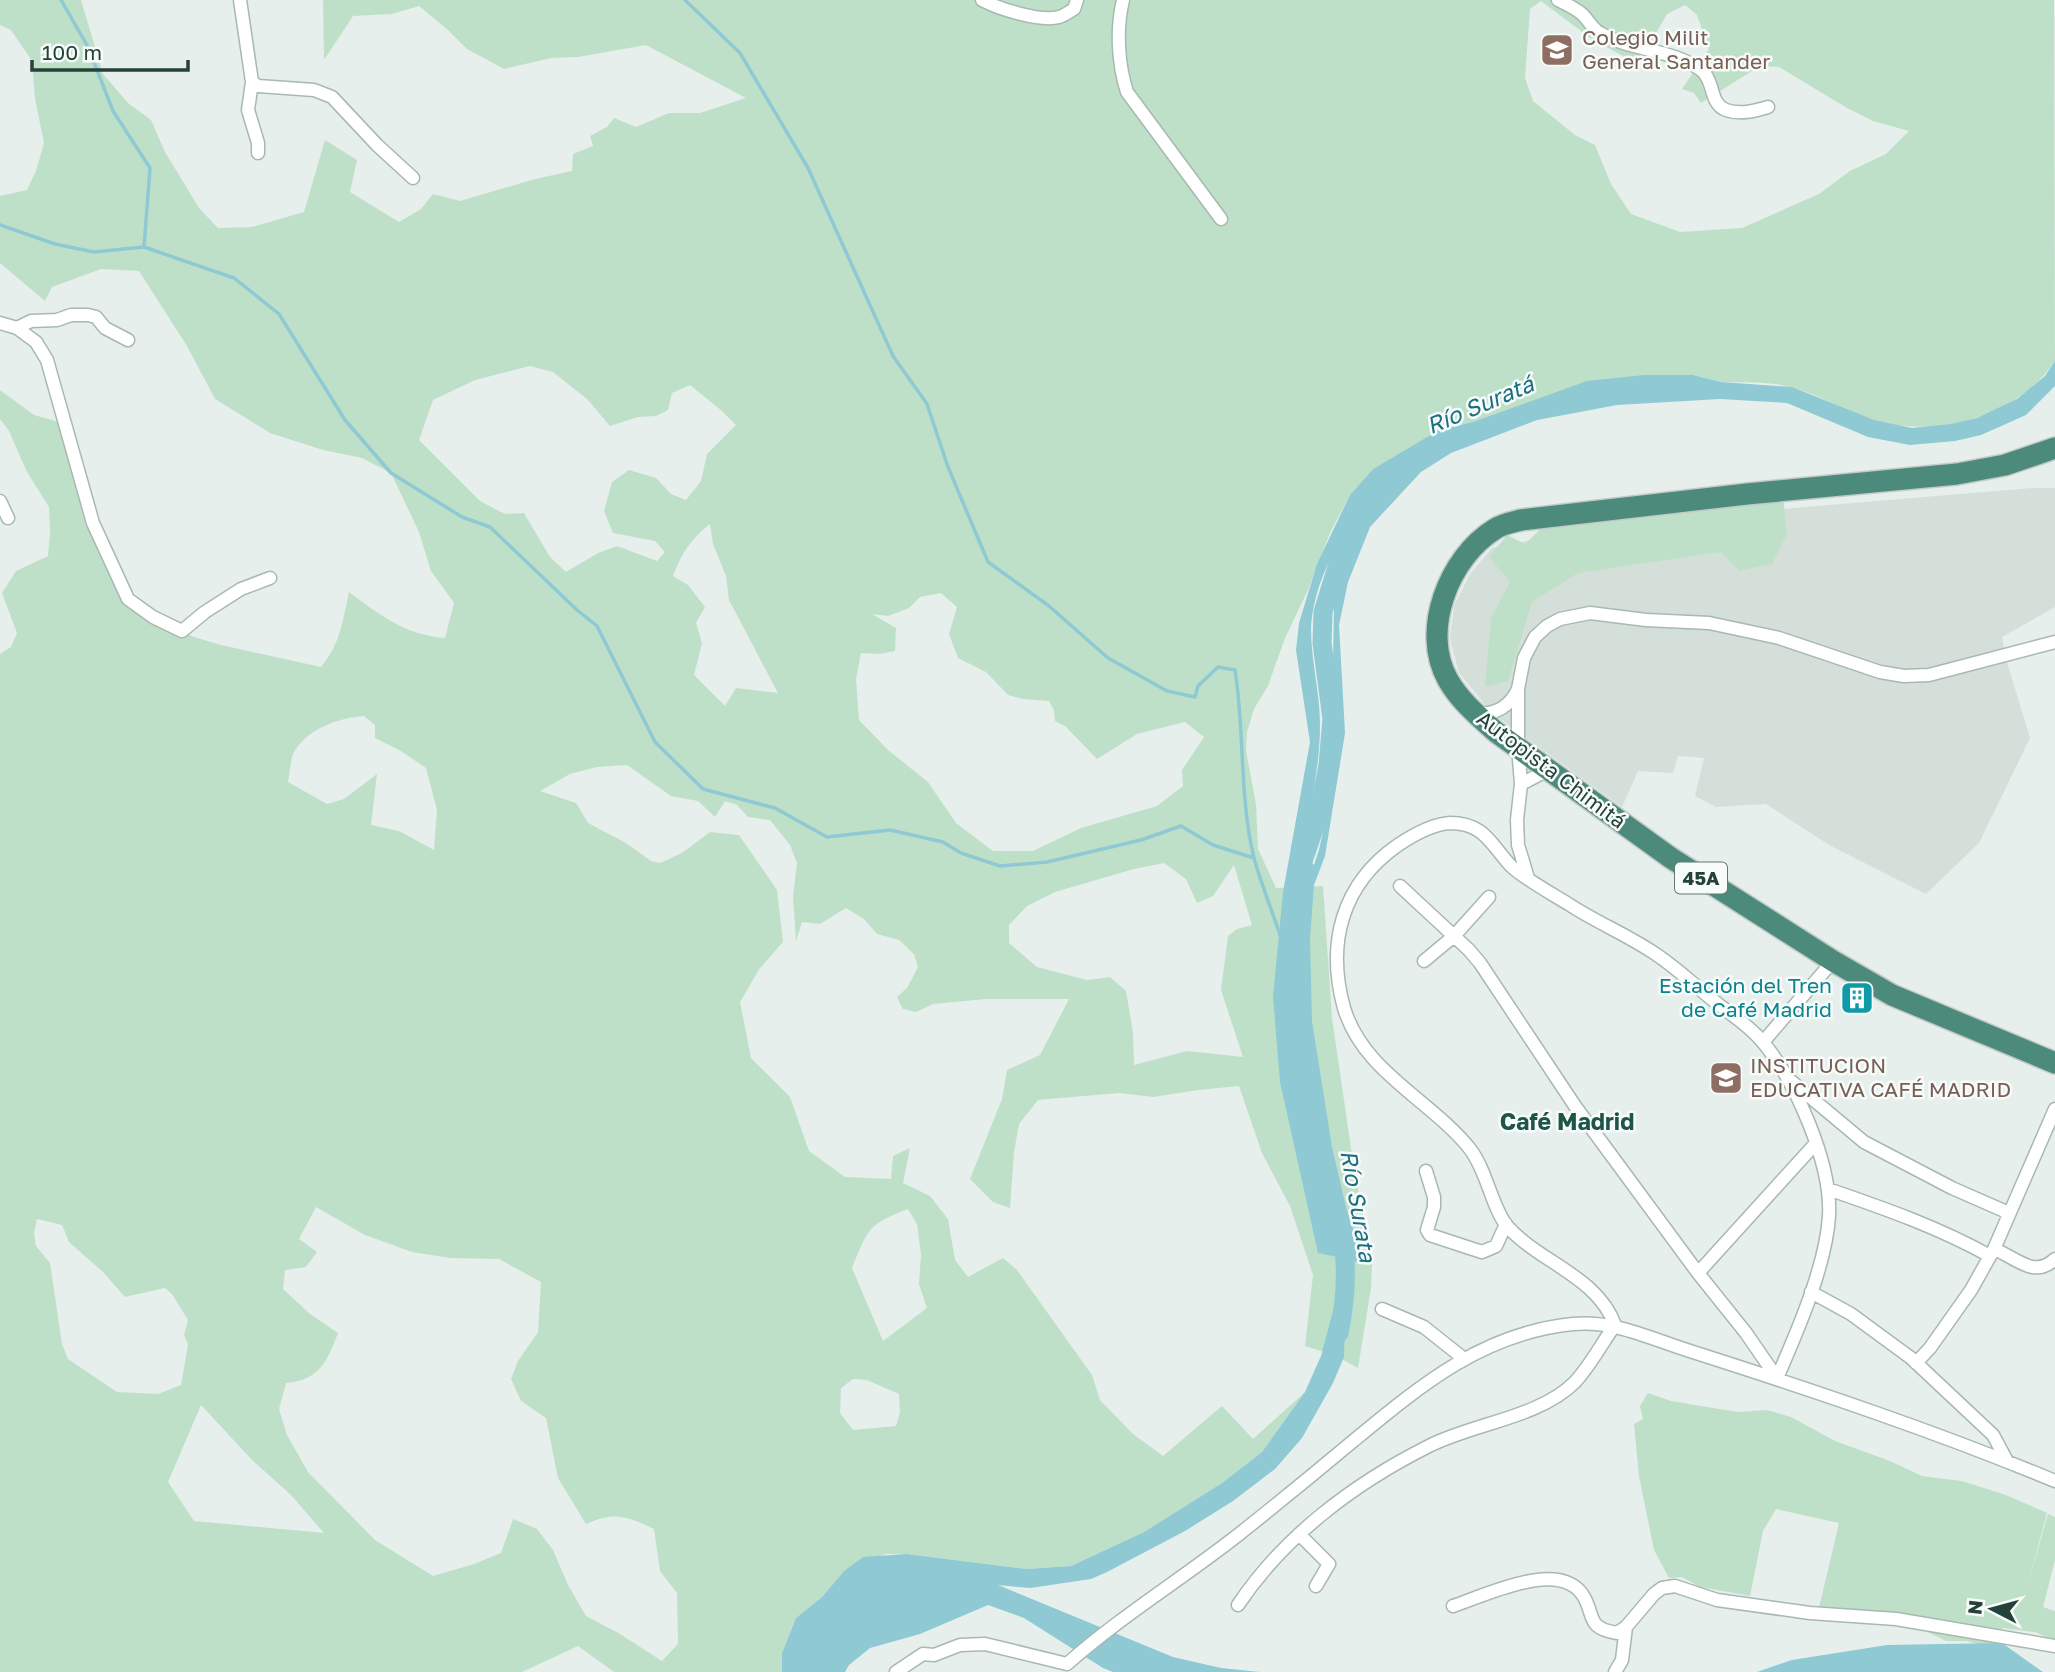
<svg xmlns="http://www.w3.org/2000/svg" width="2055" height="1672" font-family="'Golos Text',sans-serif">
	<rect width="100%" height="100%" fill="#e6efeb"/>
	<!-- built -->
	<path fill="#d4dfda" d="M2032 488H2055V607L2002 637 2006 659 2030 738 1979 843 1926 894 1829 845 1766 804 1716 807 1695 796 1704 758 1678 756 1673 773 1638 771 1622 807 1492 713 1459 673 1450 639 1454 606 1470 574 1492 548 1570 532 1793 508Z"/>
	<!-- green -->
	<path fill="#bfe0c8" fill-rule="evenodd" d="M0 0H81L103 74 128 103 151 120 165 152 199 208 218 228 252 227 304 212 325 140 357 160 350 192 399 222 421 209 433 194 460 201 535 179 572 171 573 154 593 146 590 136 607 127 614 118 636 127 669 113H700L746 98 646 45 578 57 551 58 504 69 467 49 448 30 419 6 392 14 353 16 324 60 323 0H2054L2055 361C2017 417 1937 439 1873 420 1846 411 1821 396 1794 388 1772 381 1747 383 1724 382 1714 381 1703 377 1693 375L1476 421 1437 431 1373 469 1350 495 1330 533 1308 590 1285 638 1268 686 1254 709 1247 732 1246 751 1256 804 1258 849 1276 888 1323 886 1332 1018 1353 1162 1372 1264 1371 1288 1358 1368 1334 1355 1305 1346 1313 1275 1290 1206 1262 1153 1239 1086 1198 1090 1153 1097 1119 1093 1038 1100 1019 1124 1014 1152 1010 1208 993 1202 970 1179 1002 1099 1007 1070 1040 1055 1069 999H986L933 1004 916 1012 903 1009 897 997 907 988 918 967 914 954 899 940 877 934 864 919 846 908 820 924 802 922 796 941 793 897 797 863 790 845 770 820 748 817 737 805 725 801 715 817 698 801 671 796 627 765 597 767 570 774 540 791 576 803 588 823 626 843 651 861 660 863 682 853 710 832 739 835 777 890 783 942 760 968 740 1002 751 1058 790 1097 809 1151 845 1177 891 1179 893 1156 910 1148 903 1183 930 1196 948 1219 955 1260 968 1277 1003 1258 1017 1270 1092 1375 1100 1400 1133 1434 1163 1456 1222 1406 1253 1439 1305 1392 1262 1452 1222 1483 1144 1532 1071 1566 1026 1569 907 1554H886L844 1571 822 1597 796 1618 782 1653V1672H614L578 1646 522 1672H0V654L11 647 17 633 2 593 16 571 48 556 50 532 49 507 27 472 9 431 0 419V390L34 415 63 423 82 487 128 599 171 627 194 637 221 645 321 667C340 645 343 620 349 592 380 615 405 635 445 638L454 603 431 571 419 532 391 473 362 458 323 450 270 433 215 399 187 346 139 271 101 269 52 287 45 301 0 263V196L27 190 36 171 44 143 35 99 32 61 11 30 0 25ZM1541 1 1593 40 1638 64 1667 14 1685 5 1697 15 1709 49 1682 89 1694 93 1701 103 1760 66 1779 67 1847 108 1873 121 1909 131 1886 154 1850 171 1819 194 1742 228 1680 232 1631 214 1611 184 1595 145 1575 135 1533 101 1525 78 1530 9ZM530 366 553 372 587 399 610 426 638 417 656 416 668 410 672 393 690 385 722 411 736 425 707 454 701 481 686 500 671 494 656 478 629 470 612 482 604 511 613 533 655 541 665 552 657 561 617 546 598 553 566 572 550 557 524 513 505 514 480 501 419 440 433 400 475 380ZM710 524 713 544 726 576 729 600 778 693 736 688 725 706 694 675 702 643 696 623 705 607 688 585 673 576C681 554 692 538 710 524ZM941 593 957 607 949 634 958 658 986 672 1008 695 1023 699 1049 701 1054 710 1055 721 1065 726 1097 759 1137 734 1185 722 1204 737 1182 770 1183 786 1157 806 1081 828 1033 851H993L956 823 928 782 888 750 859 720 856 679 861 653 880 654 895 651 896 628 872 614 888 616 909 608 920 597ZM364 716 375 725V738L401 751 426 768 437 810 434 850 399 831 371 825 377 774 344 799 327 804 288 782C290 773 290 762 293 754 306 729 338 718 364 716ZM1164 863 1186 879 1197 903 1213 896 1234 865 1252 925 1237 929 1228 936 1221 990 1243 1057 1187 1051 1134 1065 1133 1032 1126 991 1110 977 1087 980 1037 967 1009 943V925L1027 906 1055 892 1134 869ZM316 1207 365 1235 412 1252 450 1258 499 1259 541 1282 538 1332 518 1361 511 1379 521 1401 546 1418 558 1478 586 1524C615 1511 627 1516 654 1529L660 1571 677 1593 678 1644 662 1661 620 1634 586 1616 568 1585 553 1550 537 1529 513 1519 501 1553 474 1564 433 1576 375 1540 308 1472 287 1435 279 1409 286 1383C320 1380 327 1361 338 1333L310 1314 283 1289 285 1270 306 1267 317 1252 299 1239ZM908 1209 917 1224 921 1254 919 1284 927 1308 883 1341 852 1268C869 1228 867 1225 908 1209ZM37 1219 62 1225 69 1242 103 1272 125 1297 165 1288 172 1294 188 1320 184 1335 188 1344 181 1385 158 1394 117 1392 68 1359 62 1344 50 1263 36 1246 34 1233ZM853 1379 867 1380 899 1394 900 1412 896 1426 853 1430 840 1413 841 1388ZM201 1405 252 1460 291 1495 324 1533 194 1521 168 1482Z
		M1783 496 1787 534 1772 564 1739 571 1721 552 1578 573 1532 602 1508 681 1485 687 1491 618 1510 582 1489 557 1507 535 1525 544 1549 521Z
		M1648 1393 1671 1401 1737 1412 1767 1410 1791 1417 1835 1441 1890 1461 1922 1476 1962 1481 2006 1495 2047 1513 2027 1587 2048 1514 2055 1517V1560L2043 1607 2055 1611V1641L2035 1632 2002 1628 1990 1648 1967 1641H1946L1899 1618 1818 1612 1839 1523 1776 1509 1763 1531 1750 1596 1700 1587 1682 1577 1669 1578 1654 1550 1639 1476 1634 1424 1643 1419 1640 1406Z"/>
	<!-- water -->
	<path fill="#8ec9d4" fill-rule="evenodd" d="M2055 361V386L2026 415 1981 435 1955 441 1910 445 1868 437 1787 403 1720 399 1617 405 1537 420 1451 453 1421 472 1370 527 1348 582 1339 625 1345 733 1325 856 1314 885 1310 939 1312 1021 1332 1147 1346 1207 1364 1263 1347 1259 1344 1357 1333 1383 1302 1438 1275 1469 1233 1501 1185 1531 1107 1572 1091 1579 1030 1588 998 1585 1173 1657 1221 1668 1260 1672H1113L1103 1668 1024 1618 988 1605 920 1634 870 1648 849 1665 845 1672H782V1653L796 1618 822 1597 844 1571 863 1557 907 1554 1026 1569 1071 1566 1144 1532 1222 1483 1262 1452 1305 1392 1321 1356 1347 1259 1318 1253 1280 1082 1273 997 1283 892 1310 742 1296 650 1299 623 1317 564 1350 495 1373 469 1437 431 1476 421 1587 381 1644 375H1693L1721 382 1792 387 1874 420 1912 428 1951 424 1977 418 2017 399 2045 376ZM1385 485 1356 534 1334 607 1333 666 1338 700 1339 738 1333 786 1319 850 1314 865 1304 853C1309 810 1320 768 1320 725 1320 693 1311 661 1311 629 1313 576 1348 521 1385 485Z
		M2002 1643 2043 1672H1757L1792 1660 1887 1645Z"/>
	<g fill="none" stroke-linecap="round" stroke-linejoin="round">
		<!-- stream -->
		<path stroke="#8ec9d4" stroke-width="3.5" d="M61 0 88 47 113 111 150 168 144 247
			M685 0 740 53 808 168 893 356 927 404 948 467 988 562 1049 606 1108 658 1167 691 1195 697 1198 686 1218 667 1235 670C1245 732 1239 797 1254 858 1261 884 1272 910 1280 935
			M0 225 55 244 94 252 144 247 234 278 279 314 345 420 391 473 462 517 490 527 577 610 597 626 655 742 703 789 775 808 827 837 890 830 943 842 961 853 1000 866 1047 862 1141 840 1181 826 1213 845 1254 858"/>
		<!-- river -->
		<path stroke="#8ec9d4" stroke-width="19" d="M1301 879V867L1318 817 1328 765 1332 719 1322 643 1323 612 1342 551 1382 487 1398 473
			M1339 1333C1346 1299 1348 1268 1342 1234"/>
		<defs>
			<path id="minor" d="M240 0 252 82 258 86 314 90 332 97 377 145 413 178
				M982 0C999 9 1040 22 1059 17 1064 16 1070 11 1074 9L1077 0
				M1123 0C1116 29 1118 64 1127 92L1221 219
				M1558 0C1566 4 1575 8 1582 14 1588 19 1592 29 1600 33 1631 51 1672 49 1701 70 1715 80 1709 104 1726 110 1740 115 1755 111 1768 107
				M252 82 248 110 258 143V153
				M0 323 17 328 36 342 47 360 93 523 128 599 153 617 182 631 205 612 241 589 270 578
				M17 328 31 321 57 320 71 315H88L96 317 105 328 128 340
				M0 501 8 518
				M1477 713C1496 715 1510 706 1518 689
				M1521 784 1548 770
				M1528 878 1518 845 1517 820 1521 784 1518 747V689L1524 658 1535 637 1547 626 1560 619 1590 613 1646 620 1709 623 1779 638 1880 672 1904 676 1929 675 2055 642
				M1400 886 1469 950 1480 963 1575 1106 1698 1273 1746 1333 1777 1378
				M1424 961 1454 936 1489 897
				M1763 1042 1833 961
				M1791 1081 1864 1142 1952 1188 2009 1213
				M1426 1171 1434 1197V1207L1427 1230 1430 1235 1482 1252 1496 1246 1506 1224
				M1828 1189C1883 1208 1938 1227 1990 1256
				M1994 1249C2017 1258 2034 1279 2055 1259
				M1698 1273 1816 1143
				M1811 1292 1851 1314 1911 1358 1993 1435 2007 1461
				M1382 1309 1424 1327 1463 1358
				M1615 1325C1597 1276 1540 1263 1507 1226 1492 1208 1487 1171 1470 1149 1431 1100 1363 1072 1344 1008 1326 943 1342 884 1398 845 1413 835 1432 824 1450 823 1485 823 1491 845 1511 866 1523 878 1554 895 1570 905 1596 922 1625 934 1651 951 1675 966 1695 986 1718 1004 1733 1016 1748 1025 1761 1040 1795 1079 1832 1164 1829 1216 1826 1266 1797 1332 1777 1378
				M1916 1363 1930 1348 1971 1290 1994 1249 2055 1109
				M1299 1534 1329 1564 1316 1586
				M1238 1605C1284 1536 1355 1483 1429 1446 1474 1423 1539 1418 1575 1382 1590 1366 1602 1343 1615 1325
				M1453 1606C1484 1596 1561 1557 1584 1597 1595 1616 1586 1628 1617 1633L1626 1627 1654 1594 1662 1588 1675 1586 1717 1600 1810 1613 1896 1619 2055 1646
				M896 1672 923 1654 934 1655 960 1645 985 1644 1067 1664C1121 1616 1182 1579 1238 1535 1277 1504 1315 1473 1352 1442 1420 1386 1482 1333 1573 1324 1616 1320 1653 1340 1693 1352 1815 1391 1937 1432 2055 1481
				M1615 1672 1622 1660 1626 1627"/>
			<path id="trunk" d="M2055 448 2005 465 1957 474 1747 494 1521 520C1513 522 1502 524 1495 529 1449 557 1420 631 1448 680 1460 701 1478 716 1496 732L1671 858 1833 961 1892 995 2055 1063"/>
		</defs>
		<!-- minor casing -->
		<use href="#minor" stroke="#a8b8b2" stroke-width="15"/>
		<!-- trunk casing -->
		<use href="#trunk" stroke="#c2cac8" stroke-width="24"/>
		<!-- minor -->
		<use href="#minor" stroke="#fff" stroke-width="12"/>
		<!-- trunk -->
		<use href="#trunk" stroke="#4c8a7c" stroke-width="21"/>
	</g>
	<!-- icons -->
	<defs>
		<symbol id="school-square" viewBox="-11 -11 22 22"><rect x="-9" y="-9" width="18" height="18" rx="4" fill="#8d6e63" stroke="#f7fbf9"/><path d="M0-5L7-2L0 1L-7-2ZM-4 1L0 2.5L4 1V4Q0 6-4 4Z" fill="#fff"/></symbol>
		<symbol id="building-square" viewBox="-11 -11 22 22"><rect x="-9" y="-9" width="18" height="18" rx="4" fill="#0f9aa8" stroke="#f7fbf9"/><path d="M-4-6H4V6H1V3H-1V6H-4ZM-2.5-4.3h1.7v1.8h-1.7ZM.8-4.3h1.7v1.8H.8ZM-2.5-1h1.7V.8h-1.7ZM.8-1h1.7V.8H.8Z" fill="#fff"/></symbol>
	</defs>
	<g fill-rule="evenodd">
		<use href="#school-square" x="1538" y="31" width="38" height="38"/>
		<use href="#building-square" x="1838" y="979" width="38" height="38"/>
		<use href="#school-square" x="1707" y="1059" width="38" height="38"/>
	</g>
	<g text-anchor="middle" stroke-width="5" stroke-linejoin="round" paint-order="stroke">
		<!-- shield labels -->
		<rect fill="#f7fbf9" stroke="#637a73" stroke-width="2" x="1675" y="862.5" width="52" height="31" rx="5"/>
		<g font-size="19" font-weight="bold" fill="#24423a">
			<text x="1701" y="885">45A</text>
		</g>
		<!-- education labels -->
		<g font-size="21" fill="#785e54" stroke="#f7fbf9" text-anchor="start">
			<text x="1582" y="45">Colegio Milit<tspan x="1582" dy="24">General Santander</tspan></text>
			<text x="1750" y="1073">INSTITUCION<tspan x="1750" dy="24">EDUCATIVA CAFÉ MADRID</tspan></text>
		</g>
		<!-- street labels -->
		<g font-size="21" fill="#24423a" stroke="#f7fbf9">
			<text transform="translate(1551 770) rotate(37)" y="7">Autopista Chimitá</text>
		</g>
		<!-- culture labels -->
		<g font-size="21" fill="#0d838f" stroke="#f7fbf9" text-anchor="end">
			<text x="1832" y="993">Estación del Tren<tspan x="1832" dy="24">de Café Madrid</tspan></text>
		</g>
		<!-- water labels -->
		<g font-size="23" font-style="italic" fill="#1c6f80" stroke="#f7fbf9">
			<text transform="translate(1480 405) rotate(-23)" y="8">Río Suratá</text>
			<text transform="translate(1358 1206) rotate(80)" y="8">Río Surata</text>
		</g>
		<!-- neighbourhood labels -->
		<g font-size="23" font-weight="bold" fill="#1f5548" stroke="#f7fbf9">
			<text x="1567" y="1130">Café Madrid</text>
		</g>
	</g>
	<!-- north arrow -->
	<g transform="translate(1992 1609) rotate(276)" stroke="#f7fbf9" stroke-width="5" paint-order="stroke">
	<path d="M0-5L12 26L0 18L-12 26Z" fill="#24423a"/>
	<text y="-10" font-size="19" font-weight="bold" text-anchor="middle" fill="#24423a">N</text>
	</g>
	<!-- scale -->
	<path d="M32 60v10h156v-10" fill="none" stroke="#24423a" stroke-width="3.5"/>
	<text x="42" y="60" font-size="21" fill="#24423a" stroke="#f7fbf9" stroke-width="5" paint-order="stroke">100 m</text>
</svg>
